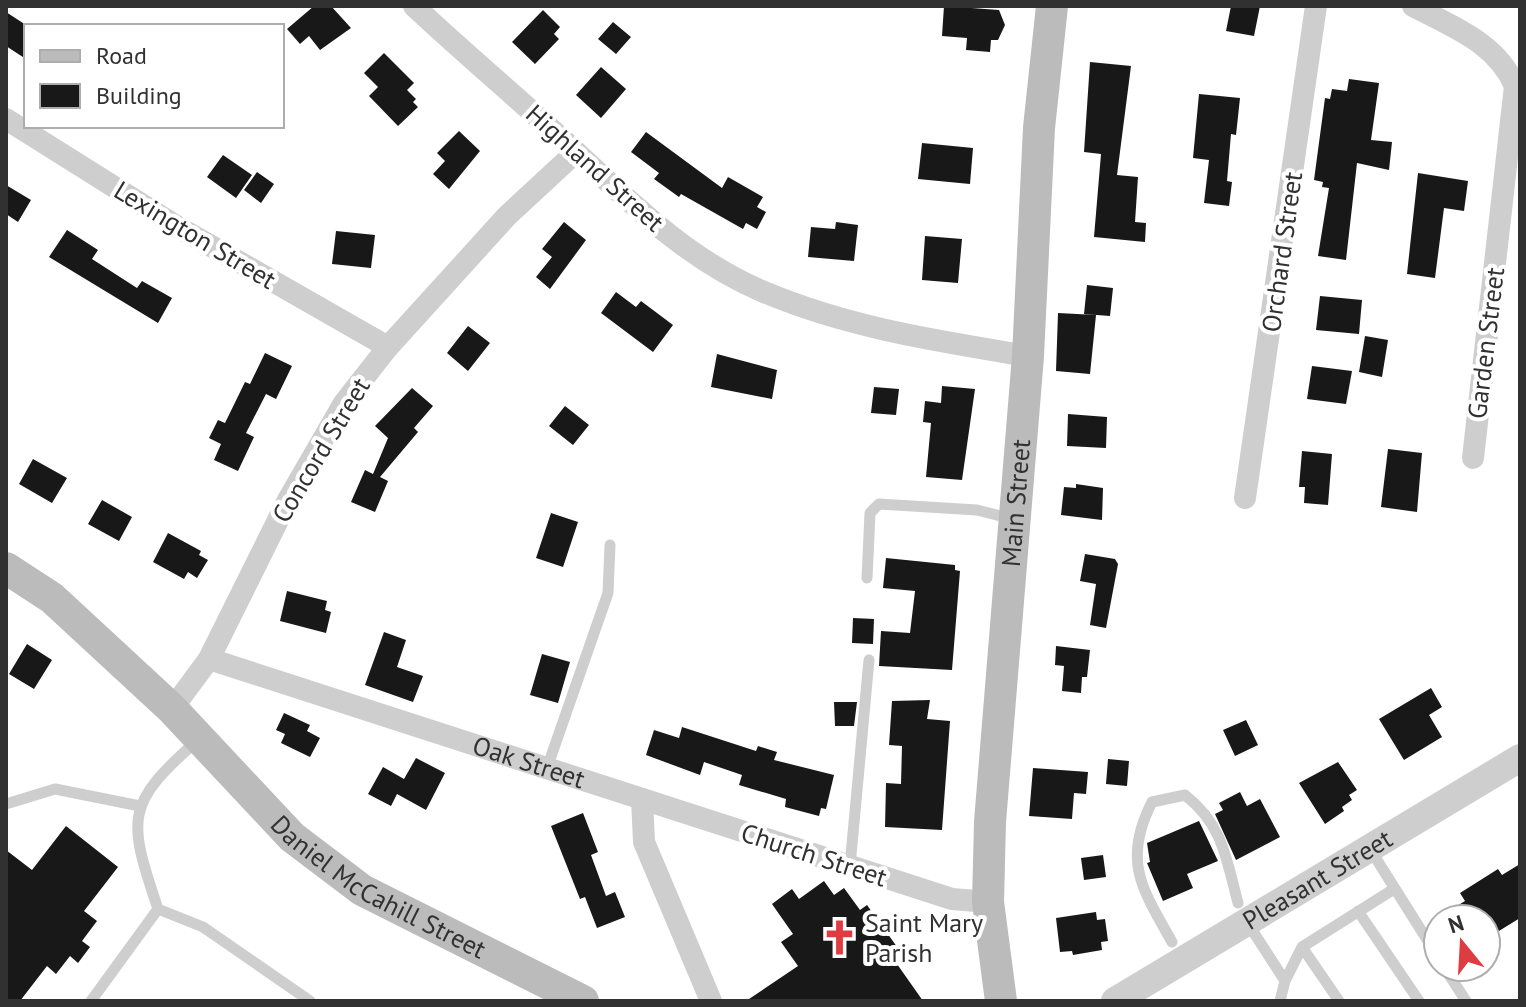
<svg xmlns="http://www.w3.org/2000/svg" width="1526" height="1007" font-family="'PT Sans',sans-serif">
	<rect width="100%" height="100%" fill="#fff"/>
	<!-- building -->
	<path fill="#181818" d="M314 6H331L351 28 320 50 309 36 300 44 287 29Z
		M944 6 999 10 1005 25 998 40H991L990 52 966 50 967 38 942 36Z
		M1231 6H1260L1254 36 1226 31Z
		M543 10 560 27 554 34 559 39 535 64 512 42Z
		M6 12 26 25V59L6 46Z
		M613 22 631 37 616 54 598 39Z
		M384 53 414 83 407 90 416 99 413 102 418 107 398 126 369 96 378 87 364 73Z
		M1090 62 1131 66 1117 175 1138 177 1135 222 1146 223 1145 242 1094 237 1101 154 1084 152Z
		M601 67 626 89 601 118 576 95Z
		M1349 79 1379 83 1371 140 1392 142 1389 170 1357 163 1346 260 1318 256 1329 188 1322 187 1323 182 1314 180 1325 98 1330 99 1332 89 1347 91Z
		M1199 94 1240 98 1236 135 1231 134 1227 181 1232 182 1229 206 1204 203 1209 160 1193 158Z
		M459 131 480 151 449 189 433 174 445 161 437 153Z
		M646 132 722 188 728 177 763 197 757 207 766 212 757 229 746 223 743 229 681 194 679 197 654 179 659 173 631 152Z
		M922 143 973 148 970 184 918 179Z
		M223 155 252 175 236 198 207 177Z
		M257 172 274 184 261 203 244 190Z
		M1418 173 1468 181 1464 211 1444 208 1435 278 1407 274Z
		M6 185 31 200 18 222 6 214Z
		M564 222 586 240 550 289 536 277 552 257 542 249Z
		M836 222 858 225 854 261 808 257 811 227 835 229Z
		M67 230 98 250 92 259 137 288 142 281 172 298 158 323 49 257Z
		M336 231 375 235 371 268 332 264Z
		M925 236 962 239 958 283 922 280Z
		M1087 285 1113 288 1110 316 1084 314Z
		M616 292 636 307 641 301 673 325 653 352 601 313Z
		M1320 296 1362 300 1359 334 1316 330Z
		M1058 313 1096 315 1090 374 1056 371Z
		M468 326 490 343 468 371 447 353Z
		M1365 336 1388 340 1382 377 1359 372Z
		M265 353 292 366 276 399 266 394 246 433 254 437 238 471 214 460 221 444 209 438 218 420 225 423 245 382 250 384Z
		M717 354 777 370 772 399 711 387Z
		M1312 366 1352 371 1346 404 1307 399Z
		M942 386 975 389 962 480 926 477 931 423 923 422 925 401 941 403Z
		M874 387 899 389 896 415 871 413Z
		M412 388 433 406 414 428 418 432 380 477 388 481 375 512 351 502 365 470 373 474 388 438 375 426Z
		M565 406 589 425 573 445 549 426Z
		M1068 414 1107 417 1106 448 1067 446Z
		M1388 449 1422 453 1417 512 1381 507Z
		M1302 451 1332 454 1328 505 1304 503 1305 487H1299Z
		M33 459 67 478 52 503 19 484Z
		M1076 484 1103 488 1102 520 1061 515 1064 487 1076 488Z
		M102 500 132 517 119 541 88 524Z
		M551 513 578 522 563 567 536 558Z
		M168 533 201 551 199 555 208 560 197 578 188 572 184 579 153 562Z
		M1085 554 1115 559 1118 564 1106 628 1090 625 1096 584 1080 581Z
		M886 558 955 565V570L960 571 952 670 879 666 881 631 910 633 915 591 883 588Z
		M287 591 327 601 325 610 331 612 326 633 280 621Z
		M853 618 874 619 873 644 852 643Z
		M384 632 406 640 397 667 423 676 413 702 365 685Z
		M27 644 52 660 34 689 9 674Z
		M1056 646 1090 650 1087 677H1082L1081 693 1062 691 1064 666 1055 665Z
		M542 654 570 662 558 703 530 695Z
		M1431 688 1442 707 1429 715 1442 737 1404 760 1379 719Z
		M930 700 927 719 950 721 942 830 885 827 886 783 901 784 902 746 889 745 892 701Z
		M834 702H857L854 726H835Z
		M284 713 310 725 307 731 320 738 310 757 281 743 285 734 276 730Z
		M1246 720 1258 745 1235 756 1223 730Z
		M682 727 756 751 758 746 777 752 774 760 834 775 826 809 821 808 819 816 785 807 786 799 739 785 742 775 704 762 700 775 646 755 654 730 679 738Z
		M416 758 445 773 426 810 397 794 391 806 368 794 383 767 404 779Z
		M1108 759 1129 761 1127 786 1106 784Z
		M1338 762 1357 790 1349 795 1352 800 1342 807 1344 811 1325 824 1299 783Z
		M1033 768 1088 772 1086 794 1074 793 1072 819 1029 816Z
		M1240 792 1247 806 1260 799 1280 837 1236 860 1215 814 1223 810 1219 803Z
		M583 813 598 852 591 855 606 896 615 892 625 917 597 928 585 897 580 899 551 826Z
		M1199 821 1218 861 1187 874 1193 888 1163 901 1147 863 1150 862 1147 843Z
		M66 826 118 867 84 911 97 921 82 941 90 947 78 963 70 956 56 974 47 966 20 1001H6V850L32 870Z
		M1103 855 1106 877 1084 880 1081 858Z
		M1520 864V918L1486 939V919H1436L1465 901 1460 893 1498 869 1502 875Z
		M824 881 834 895 844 888 860 910 867 905 905 958 897 964 923 1001H746L798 966 781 942 793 934 772 904 792 889 799 899Z
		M1096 912 1097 920 1105 919 1108 941 1101 942 1102 950 1073 955 1072 951 1060 952 1056 918Z"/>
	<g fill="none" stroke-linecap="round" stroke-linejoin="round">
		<!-- service -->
		<path stroke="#cecece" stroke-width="11" d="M867 578 870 513 879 504 977 510 1012 519
			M199 739C125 804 127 817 158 909L203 927 310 1001
			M547 768 608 593 610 545
			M6 804 55 789 140 806
			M1370 849 1438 957
			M850 866 869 660
			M1358 911 1419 1001
			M1247 922 1285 981 1280 1001
			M1172 942C1142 889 1122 861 1152 802L1185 795C1223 825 1226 858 1238 903
			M1302 947 1339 1001
			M1444 967 1466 1001
			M1285 981 1302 947 1394 889
			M91 1001 158 909"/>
		<!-- minor -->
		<g stroke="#cecece" stroke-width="22">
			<path d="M414 6C467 56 523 102 576 152 634 206 690 261 764 292 849 328 938 341 1028 356"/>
			<path d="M1413 6C1453 27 1497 43 1515 86L1473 458"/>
			<path d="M6 119 178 227 388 347"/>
			<path d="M1245 498 1316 6"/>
			<path id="s1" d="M209 659 952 899 988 902"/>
			<path d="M172 709 209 659 288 500 344 403 388 347 507 216 576 152"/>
			<path d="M642 799 644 842 711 1001"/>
		</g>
		<!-- tertiary -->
		<path stroke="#cecece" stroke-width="28" id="s2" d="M1115 1001 1520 758"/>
		<!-- secondary -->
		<g stroke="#bbb" stroke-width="32">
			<path id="s3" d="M6 568 52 598 172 709 292 837 362 890 583 1001"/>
			<path id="s4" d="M1001 1001 988 902 990 822 1028 356 1039 128 1052 6"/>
		</g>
	</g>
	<!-- icons -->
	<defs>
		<symbol id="church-bare" viewBox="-9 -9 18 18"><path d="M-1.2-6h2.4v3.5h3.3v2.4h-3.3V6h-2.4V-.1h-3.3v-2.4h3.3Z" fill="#de3c42" stroke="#fff" stroke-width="2.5" paint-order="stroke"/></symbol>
	</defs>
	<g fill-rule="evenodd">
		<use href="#church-bare" x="814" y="912" width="51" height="51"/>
	</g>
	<g text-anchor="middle" stroke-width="8" stroke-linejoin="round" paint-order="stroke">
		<!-- street labels -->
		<g font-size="26" fill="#313131" stroke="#fff">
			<text transform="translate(595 168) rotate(42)" y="9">Highland Street</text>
			<text transform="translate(195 235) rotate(31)" y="9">Lexington Street</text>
			<text transform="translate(1282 252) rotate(-82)" y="9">Orchard Street</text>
			<text transform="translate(1486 343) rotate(-83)" y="9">Garden Street</text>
			<text transform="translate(321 450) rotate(-59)" y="9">Concord Street</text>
			<text dy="9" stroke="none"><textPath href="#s4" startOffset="500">Main Street</textPath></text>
			<text dy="9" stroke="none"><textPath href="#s1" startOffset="336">Oak Street</textPath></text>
			<text transform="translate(814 855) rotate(18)" y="9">Church Street</text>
			<text dy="9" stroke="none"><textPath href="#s2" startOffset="236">Pleasant Street</textPath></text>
			<text dy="9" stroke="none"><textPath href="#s3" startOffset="494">Daniel McCahill Street</textPath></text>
		</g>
		<!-- poi labels -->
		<g font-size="26" fill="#313131" stroke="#fff" text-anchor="start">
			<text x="865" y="932">Saint Mary<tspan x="865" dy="30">Parish</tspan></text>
		</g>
	</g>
	<!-- border -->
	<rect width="1526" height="1007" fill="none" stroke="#313131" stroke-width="16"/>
	<!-- legend -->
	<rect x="24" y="24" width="260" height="104" fill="#ffffff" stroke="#adadad" stroke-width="2"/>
	<rect x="40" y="50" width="40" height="12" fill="#bbbbbb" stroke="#adadad" stroke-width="2"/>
	<text x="96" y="64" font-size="24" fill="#313131">Road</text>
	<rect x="40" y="84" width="40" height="24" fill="#181818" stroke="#adadad" stroke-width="2"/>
	<text x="96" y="104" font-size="24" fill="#313131">Building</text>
	<!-- north arrow -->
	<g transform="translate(1462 943) rotate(342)"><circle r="38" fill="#ffffff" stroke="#adadad" stroke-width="2"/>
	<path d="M0-6L14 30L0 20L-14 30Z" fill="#de3c42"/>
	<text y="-12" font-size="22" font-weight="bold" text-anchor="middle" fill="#313131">N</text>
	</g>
</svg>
